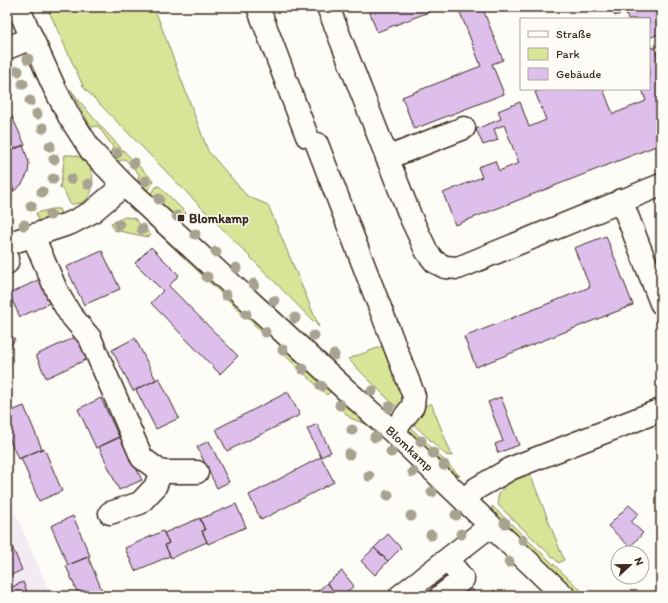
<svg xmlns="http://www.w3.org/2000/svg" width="668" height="603" font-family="Itim,sans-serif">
	<rect width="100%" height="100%" fill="#fdfcf7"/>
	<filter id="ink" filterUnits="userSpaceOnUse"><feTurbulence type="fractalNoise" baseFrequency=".025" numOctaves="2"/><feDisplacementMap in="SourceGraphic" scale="8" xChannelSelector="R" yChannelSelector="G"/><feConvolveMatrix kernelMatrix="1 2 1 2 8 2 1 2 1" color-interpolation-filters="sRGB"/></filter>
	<g filter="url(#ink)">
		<!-- built -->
		<path fill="#f4eaf4" d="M7 493 51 596H7Z"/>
		<!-- green -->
		<path fill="#d8e598" stroke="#8a885b" d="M47 7H154L208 151 247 196 268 205 319 327 84 88Z
			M70 89C95 122 123 151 153 180 153 184 149 190 145 191L138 183 139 174 125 159 113 163 108 158 113 147 98 126 91 127Z
			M65 155C70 155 76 155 80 157 95 164 97 191 85 201 80 204 74 204 70 204L64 190 60 188Z
			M159 186 186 213 178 222 148 197 156 187Z
			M52 209H59L62 217 39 224 36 213Z
			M142 214 272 328 265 335 140 216Z
			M125 217 134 218 151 235 148 237 114 230 111 223Z
			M287 341 292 355 331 391 327 395 279 350Z
			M383 346 404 397V403L398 408 395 406 348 359Z
			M344 399 374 427 350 418 337 405Z
			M431 403 452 456 446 455 412 423 425 406Z
			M410 427 460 476 450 474 409 433Z
			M530 474 564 560 559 563 499 506C492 488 517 479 530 474Z
			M492 506 587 596H575L499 523 492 511Z"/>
		<!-- building -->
		<path fill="#debfec" stroke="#3b2a1e" d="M368 7H442L377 32Z
			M458 7H482L503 60 492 64 504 94 414 129 402 97 481 66Z
			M611 7H661V33L649 38V19H628L625 12 615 16Z
			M654 47 661 66V144L455 225 443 193 482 177 478 167 495 161 499 171 519 163 504 125 494 129 498 140 483 145 476 129 501 119 498 111 520 102 529 127 546 120 535 92 542 89H603L613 114 646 101 642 89H649V49Z
			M7 108H8L25 145 7 152Z
			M23 145 29 163 28 173 22 184 14 191 7 174 9 163 7 152Z
			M7 174 14 191 7 193Z
			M606 236 633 305 476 367 464 337 590 287 574 248Z
			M151 247 179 275 169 286 238 356 220 374 151 303 163 291 135 263Z
			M102 251 120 289 84 305 66 267Z
			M44 277 56 300 20 317 9 294Z
			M7 334 15 339 7 352Z
			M80 335 90 358 46 378 36 355Z
			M135 338 156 380 133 391 112 350Z
			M159 378 179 418 156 429 136 390Z
			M288 392 300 415 227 451 216 429Z
			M501 397 519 445 498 453 495 444 503 441 488 402Z
			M101 398 119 437 96 448 78 409Z
			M24 406 42 449 18 459 7 433V413Z
			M317 424 331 452 321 457 307 429Z
			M121 437 142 480 119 490 99 447Z
			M209 441 229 482 217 488 197 447Z
			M44 448 62 491 39 501 21 458Z
			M321 457 334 482 261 520 249 495Z
			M236 504 246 527 208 544 202 531 205 530 200 519Z
			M629 505 639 514 631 522 643 533 630 547 608 526Z
			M73 516 90 556 68 565 51 526Z
			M200 518 205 530 202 531 207 542 171 558 165 545 169 543 164 533Z
			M163 531 169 543 165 545 170 556 135 571 125 548Z
			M388 534 401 548 388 561 374 548Z
			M7 535 22 570 7 577Z
			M374 548 388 561 375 575 361 561Z
			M88 557 104 595 101 596H79L66 566Z
			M342 571 354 586 341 596H338L327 583Z
			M23 582 28 594 24 596H7V589Z
			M327 583 338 596H314L313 595Z
			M470 586 477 596H458Z
			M494 590 500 596H488Z"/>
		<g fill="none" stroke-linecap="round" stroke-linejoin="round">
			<defs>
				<path id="minor" d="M18 7 54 87 69 116 92 152 124 185 345 389 393 432 564 596
					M258 7 307 136
					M328 7 411 218 427 252 435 262 445 267 458 268 661 185
					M7 48 32 38
					M317 144 414 396 413 406 393 432
					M387 158 464 128
					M621 200 661 303
					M33 236 58 294 70 314 90 338 142 458 161 472 155 487 140 503 110 513
					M7 244 71 223 92 212 124 185
					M7 259V263
					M161 472H197
					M464 500 477 488 512 468 661 410
					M400 596 490 526
					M441 596 463 579 448 560"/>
			</defs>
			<!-- minor casing -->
			<use href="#minor" stroke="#3b2a1e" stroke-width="25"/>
			<!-- minor -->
			<use href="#minor" stroke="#fdfcf7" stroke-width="22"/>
		</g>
		<!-- trees -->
		<g fill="#a8a290">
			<circle cx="28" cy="59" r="5.5"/>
			<circle cx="18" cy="71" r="5.5"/>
			<circle cx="23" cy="84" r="5.5"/>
			<circle cx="30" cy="101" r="5.5"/>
			<circle cx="37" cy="114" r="5.5"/>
			<circle cx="43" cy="128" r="5.5"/>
			<circle cx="50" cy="146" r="5.5"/>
			<circle cx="117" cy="153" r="5.5"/>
			<circle cx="54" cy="159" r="5.5"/>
			<circle cx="134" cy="163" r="5.5"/>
			<circle cx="53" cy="179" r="5.5"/>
			<circle cx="71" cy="179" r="5.5"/>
			<circle cx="145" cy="181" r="5.5"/>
			<circle cx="88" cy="184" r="5.5"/>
			<circle cx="42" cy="192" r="5.5"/>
			<circle cx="159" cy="199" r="5.5"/>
			<circle cx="31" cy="206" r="5.5"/>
			<circle cx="50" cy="215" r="5.5"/>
			<circle cx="177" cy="216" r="5.5"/>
			<circle cx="24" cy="225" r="5.5"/>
			<circle cx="119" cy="225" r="5.5"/>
			<circle cx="142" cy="229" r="5.5"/>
			<circle cx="195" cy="234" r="5.5"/>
			<circle cx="216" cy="252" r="5.5"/>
			<circle cx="236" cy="268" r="5.5"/>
			<circle cx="207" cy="277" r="5.5"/>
			<circle cx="254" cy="284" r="5.5"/>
			<circle cx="226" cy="295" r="5.5"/>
			<circle cx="274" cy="301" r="5.5"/>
			<circle cx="246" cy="314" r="5.5"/>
			<circle cx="295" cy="318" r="5.5"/>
			<circle cx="265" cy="332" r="5.5"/>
			<circle cx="314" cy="336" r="5.5"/>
			<circle cx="283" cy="350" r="5.5"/>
			<circle cx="334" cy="355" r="5.5"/>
			<circle cx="303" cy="369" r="5.5"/>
			<circle cx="321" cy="386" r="5.5"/>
			<circle cx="372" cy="391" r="5.5"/>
			<circle cx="340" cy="405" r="5.5"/>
			<circle cx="389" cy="407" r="5.5"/>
			<circle cx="352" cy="430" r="5.5"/>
			<circle cx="375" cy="437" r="5.5"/>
			<circle cx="421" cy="441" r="5.5"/>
			<circle cx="391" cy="452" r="5.5"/>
			<circle cx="433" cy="453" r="5.5"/>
			<circle cx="349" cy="454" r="5.5"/>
			<circle cx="444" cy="465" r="5.5"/>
			<circle cx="413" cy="472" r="5.5"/>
			<circle cx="369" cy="476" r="5.5"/>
			<circle cx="432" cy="492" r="5.5"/>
			<circle cx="388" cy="495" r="5.5"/>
			<circle cx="456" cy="515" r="5.5"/>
			<circle cx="411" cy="516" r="5.5"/>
			<circle cx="505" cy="523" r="5.5"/>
			<circle cx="461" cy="534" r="5.5"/>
			<circle cx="431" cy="535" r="5.5"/>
			<circle cx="523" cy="540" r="5.5"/>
			<circle cx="509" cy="562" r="5.5"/>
		</g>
	</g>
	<!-- markers -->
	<rect fill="#3b2a1e" stroke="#fdfcf7" stroke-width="1.5" x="177" y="214" width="8" height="8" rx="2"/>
	<g text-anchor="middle" stroke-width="3" stroke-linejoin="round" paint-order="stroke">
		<!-- poi labels -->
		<g font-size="13" font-weight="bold" fill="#3b2a1e" stroke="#fdfcf7" text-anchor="start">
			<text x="189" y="223">Blomkamp</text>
		</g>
		<!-- street labels -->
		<g font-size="13" fill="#3b2a1e" stroke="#fdfcf7">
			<text transform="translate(410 448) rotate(43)" y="5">Blomkamp</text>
		</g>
	</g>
	<!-- margin -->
	<rect width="668" height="603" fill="none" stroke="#fdfcf7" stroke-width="24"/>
	<rect x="12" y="12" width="644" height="579" fill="none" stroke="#3b2a1e" stroke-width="1.5" filter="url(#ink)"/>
	<!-- legend -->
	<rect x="520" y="18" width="130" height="72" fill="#fdfcf7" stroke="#afa8a0"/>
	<rect x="528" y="31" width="20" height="6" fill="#fdfcf7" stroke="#afa8a0"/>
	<text x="556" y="38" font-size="12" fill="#3b2a1e">Straße</text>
	<rect x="528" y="48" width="20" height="12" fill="#d8e598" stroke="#afa8a0"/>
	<text x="556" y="58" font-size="12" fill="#3b2a1e">Park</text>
	<rect x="528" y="68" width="20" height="12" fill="#debfec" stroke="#afa8a0"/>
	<text x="556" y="78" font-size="12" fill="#3b2a1e">Gebäude</text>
	<!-- north arrow -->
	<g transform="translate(630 565) rotate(68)"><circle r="19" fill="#fdfcf7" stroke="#afa8a0"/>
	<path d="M0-3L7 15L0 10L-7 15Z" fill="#3b2a1e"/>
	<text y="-6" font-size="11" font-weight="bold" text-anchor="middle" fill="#3b2a1e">N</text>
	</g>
</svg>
